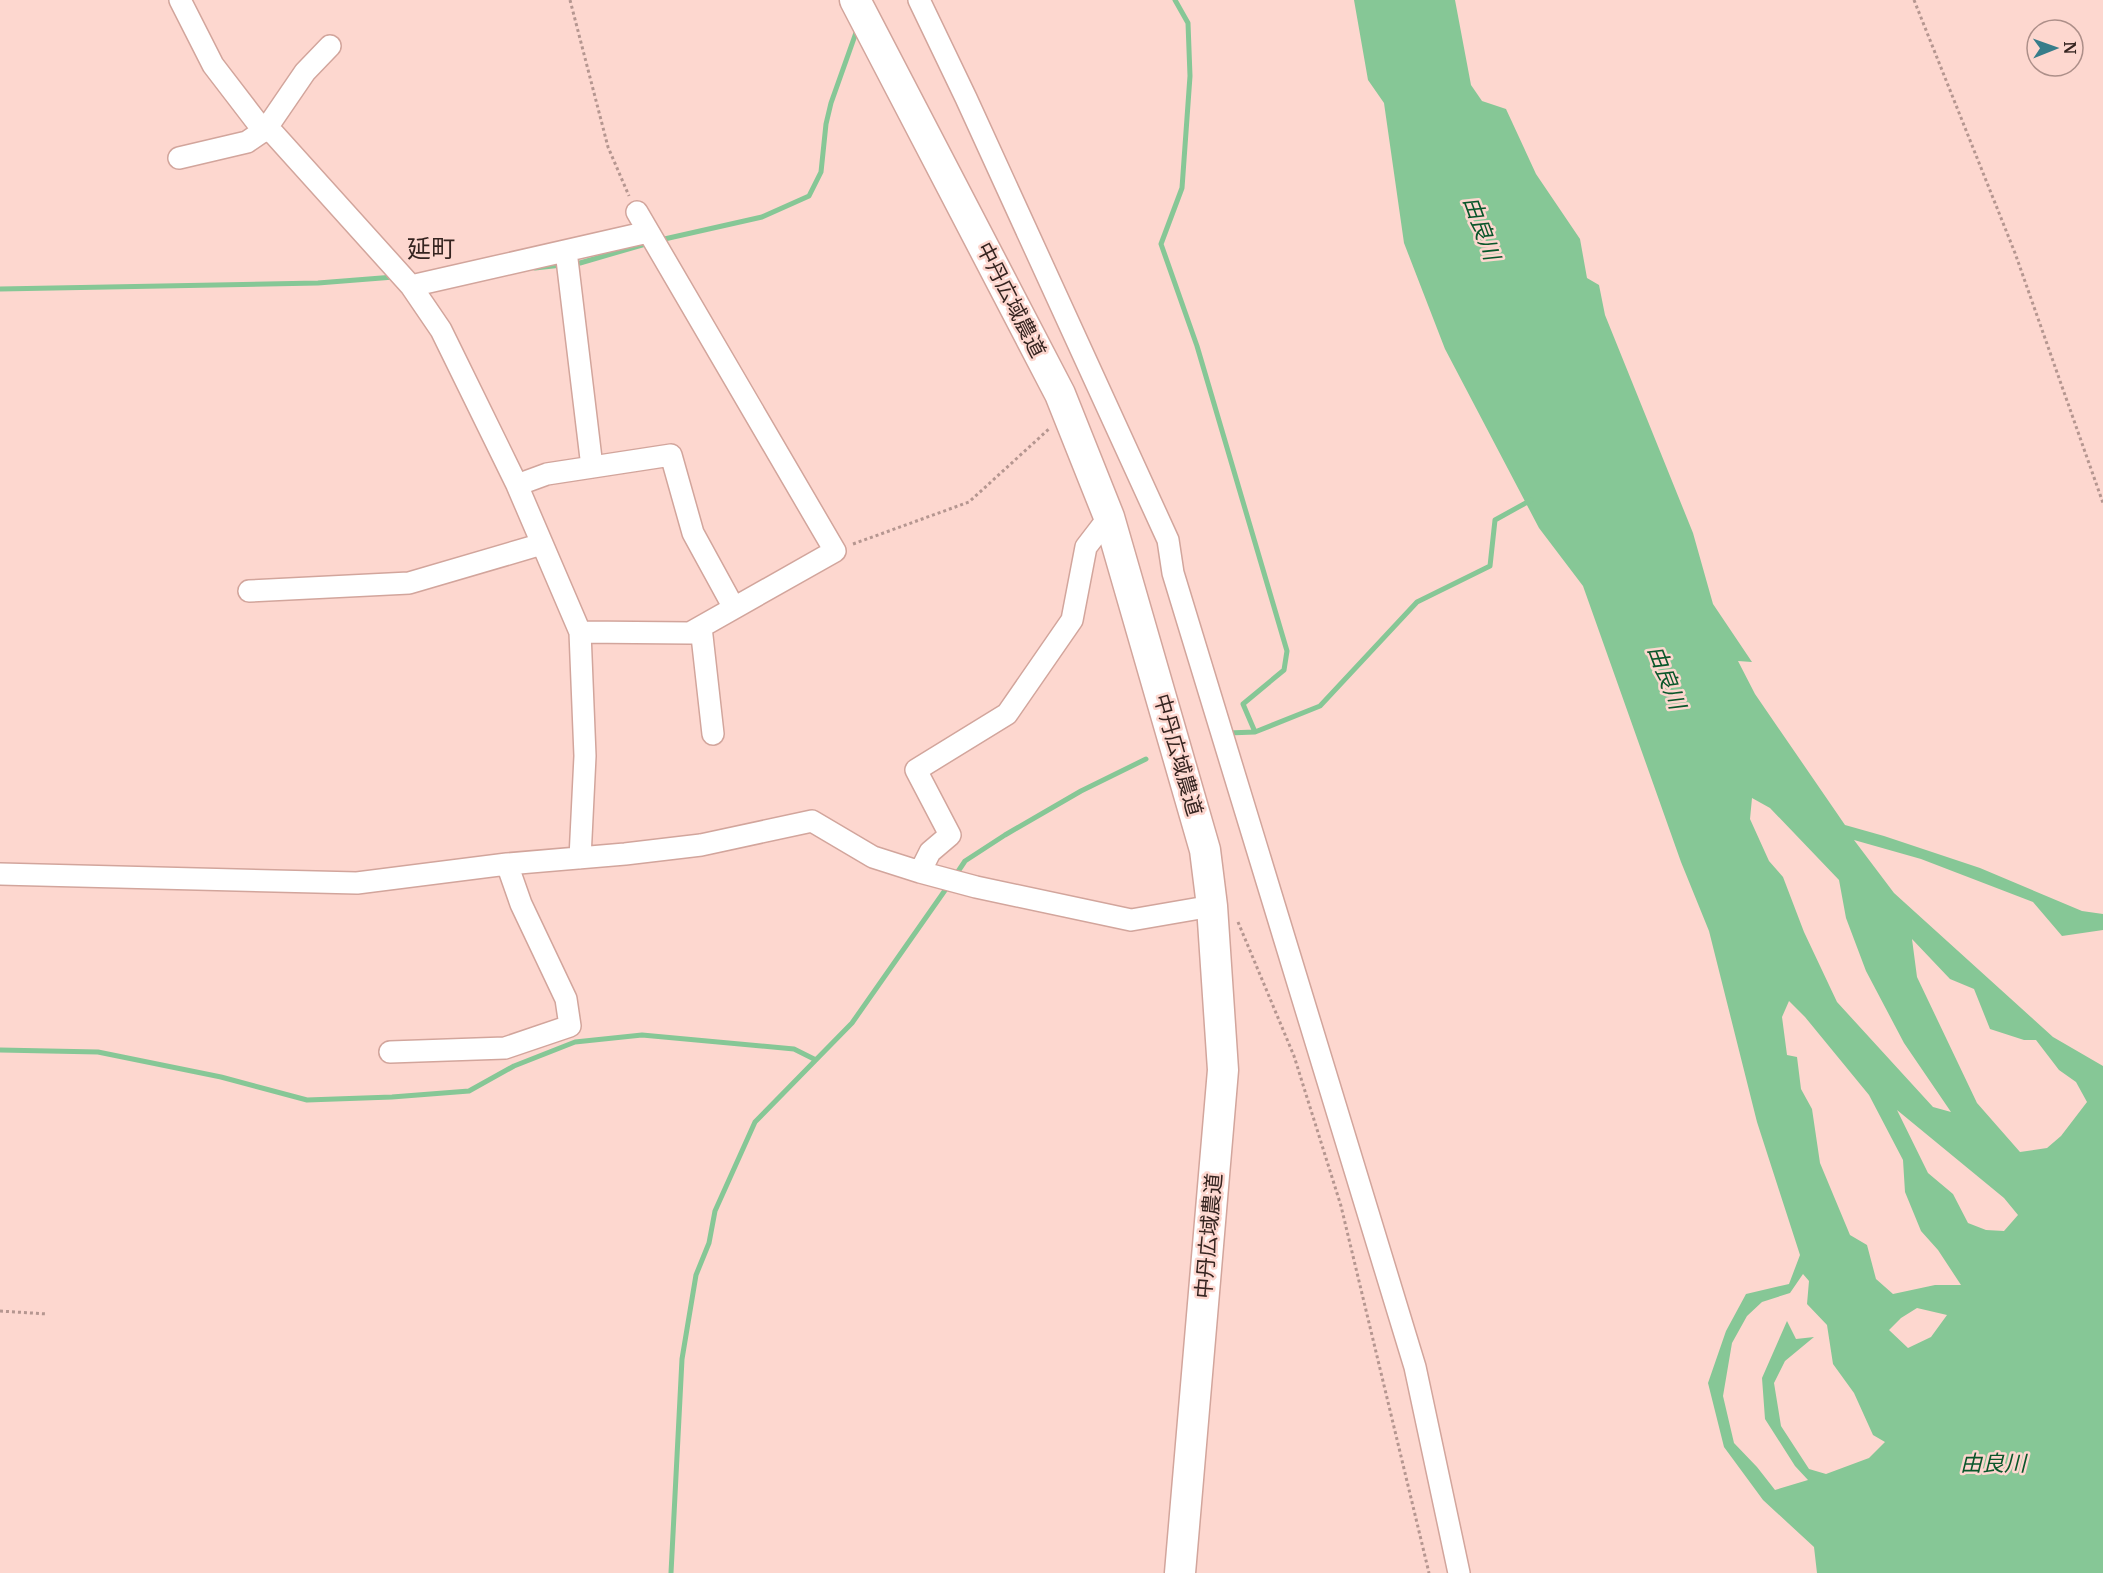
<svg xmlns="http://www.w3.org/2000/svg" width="2103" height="1573" font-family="Merriweather,'Noto Sans JP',serif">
	<rect width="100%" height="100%" fill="#fdd7cf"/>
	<!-- water -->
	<path fill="#86c796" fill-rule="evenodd" d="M1354 0H1455L1471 85 1482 101 1506 109 1536 174 1580 239 1587 278 1599 285 1605 315 1693 533 1713 604 1752 662 1738 661 1755 694 1845 825 1884 836 1980 868 2082 911 2103 914V930L2062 936 2033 902 1921 859 1854 840 1894 893 2053 1037 2103 1066V1573H1817L1814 1547 1763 1500 1724 1447 1708 1383 1726 1331 1746 1294 1789 1284 1800 1255 1757 1122 1709 931 1681 862 1583 586 1539 528 1445 349 1404 243 1384 103 1368 80ZM1752 798 1770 808 1839 880 1846 918 1866 971 1904 1043 1951 1112 1933 1107 1837 1002 1804 932 1783 877 1769 861 1750 819ZM1912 939 1950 979 1974 989 1990 1029 2024 1040H2036L2059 1070 2076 1082 2087 1102 2061 1136 2047 1148 2020 1152 1977 1103 1917 977ZM1789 1001 1805 1017 1869 1095 1903 1160 1905 1192 1921 1231 1938 1250 1961 1285H1935L1893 1294 1876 1279 1867 1245 1850 1235 1820 1163 1812 1109 1801 1089 1797 1057 1787 1055 1782 1017ZM1897 1110 2004 1198 2018 1215 2004 1231 1986 1230 1968 1223 1953 1194 1928 1173ZM1803 1274 1809 1281 1807 1304 1827 1325 1833 1364 1854 1393 1873 1435 1885 1442 1869 1458 1826 1474 1809 1469 1781 1426 1774 1383 1785 1361 1814 1337 1796 1339 1787 1321 1762 1378 1765 1419 1795 1466 1808 1480 1775 1490 1757 1467 1734 1443 1723 1396 1732 1343 1747 1316 1762 1302 1790 1293ZM1917 1308 1947 1315 1931 1337 1908 1348 1889 1330 1901 1318Z"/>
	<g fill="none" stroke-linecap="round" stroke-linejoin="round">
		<!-- stream -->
		<path stroke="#86c796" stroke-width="5" d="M1175 0 1188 23 1190 76 1182 188 1161 244 1197 346 1287 651 1284 670 1243 704 1255 732
			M660 240 762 217 809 196 821 172 826 124 831 103 858 27
			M571 264 580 263 649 243
			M535 268 562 265
			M0 289 318 283 394 277
			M1228 733 1255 732 1320 706 1417 602 1490 566 1495 520 1531 500
			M955 876 965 861 1005 835 1081 791 1146 759
			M0 1050 98 1052 221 1077 307 1100 392 1097 469 1091 514 1066 575 1042 642 1035 794 1049 816 1060
			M671 1573 682 1359 696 1275 709 1243 715 1211 755 1122 852 1023 948 886"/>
		<defs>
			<path id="street" d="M180 0 213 65 259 125 274 134 411 286 441 330 517 485 580 632 585 756 580 858
				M919 0 966 98 1168 540 1173 573 1415 1367 1459 1573
				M179 158 247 142 266 129 305 72 330 46
				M566 251 592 467
				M411 286 648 232
				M517 485 547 474 671 455 693 533 734 608
				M249 591 409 583 542 544
				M701 627 713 734
				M580 632 690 633 835 551 637 212
				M920 872 930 852 950 835 916 770 1007 714 1072 620 1086 547 1109 517
				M0 874 357 883 507 864 625 854 701 845 812 821 873 857 920 872 976 887 1131 920 1212 906
				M390 1052 505 1048 570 1026 566 999 521 904 507 864"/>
			<path id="secondary" d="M855 0 1060 394 1109 517 1205 850 1212 906 1223 1070 1180 1573"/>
		</defs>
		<!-- street casing -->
		<use href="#street" stroke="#d2a59c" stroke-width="24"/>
		<!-- secondary casing -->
		<use href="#secondary" stroke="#d2a59c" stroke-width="33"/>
		<!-- path -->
		<path stroke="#b59690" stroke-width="3" stroke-dasharray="3 3" stroke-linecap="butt" d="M570 0 608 147 629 196
			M1914 0 2015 253 2103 503
			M853 544 969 502 1050 428
			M1238 922 1294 1056 1341 1206 1429 1573
			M0 1311 47 1314"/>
		<!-- street -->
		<use href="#street" stroke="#fff" stroke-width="21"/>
		<!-- secondary -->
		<use href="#secondary" stroke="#fff" stroke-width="30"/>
	</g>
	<g text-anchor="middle" stroke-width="5" stroke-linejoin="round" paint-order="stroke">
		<!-- street labels -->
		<g font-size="21" fill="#352420" stroke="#fdd7cf">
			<text transform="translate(1011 300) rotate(63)" y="7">中丹広域農道</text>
			<text transform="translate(1178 755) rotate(74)" y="7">中丹広域農道</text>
			<text transform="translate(1209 1236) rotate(-85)" y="7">中丹広域農道</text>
		</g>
		<!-- water labels -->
		<g font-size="22" font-style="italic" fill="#09562a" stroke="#fdd7cf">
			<text transform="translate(1482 228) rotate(70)" y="8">由良川</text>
			<text transform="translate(1667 677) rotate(69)" y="8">由良川</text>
			<text x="1993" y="1471">由良川</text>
		</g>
		<!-- quarter labels -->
		<g font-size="24" fill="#352420" stroke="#fdd7cf">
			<text x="431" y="257">延町</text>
		</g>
	</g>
	<!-- north arrow -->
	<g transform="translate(2055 48) rotate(89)"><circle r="28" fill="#fdd7cf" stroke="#ad8f89" stroke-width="1.5"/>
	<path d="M0-4.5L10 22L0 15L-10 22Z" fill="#377d8a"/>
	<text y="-9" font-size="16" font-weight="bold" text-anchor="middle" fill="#352420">N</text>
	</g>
</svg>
